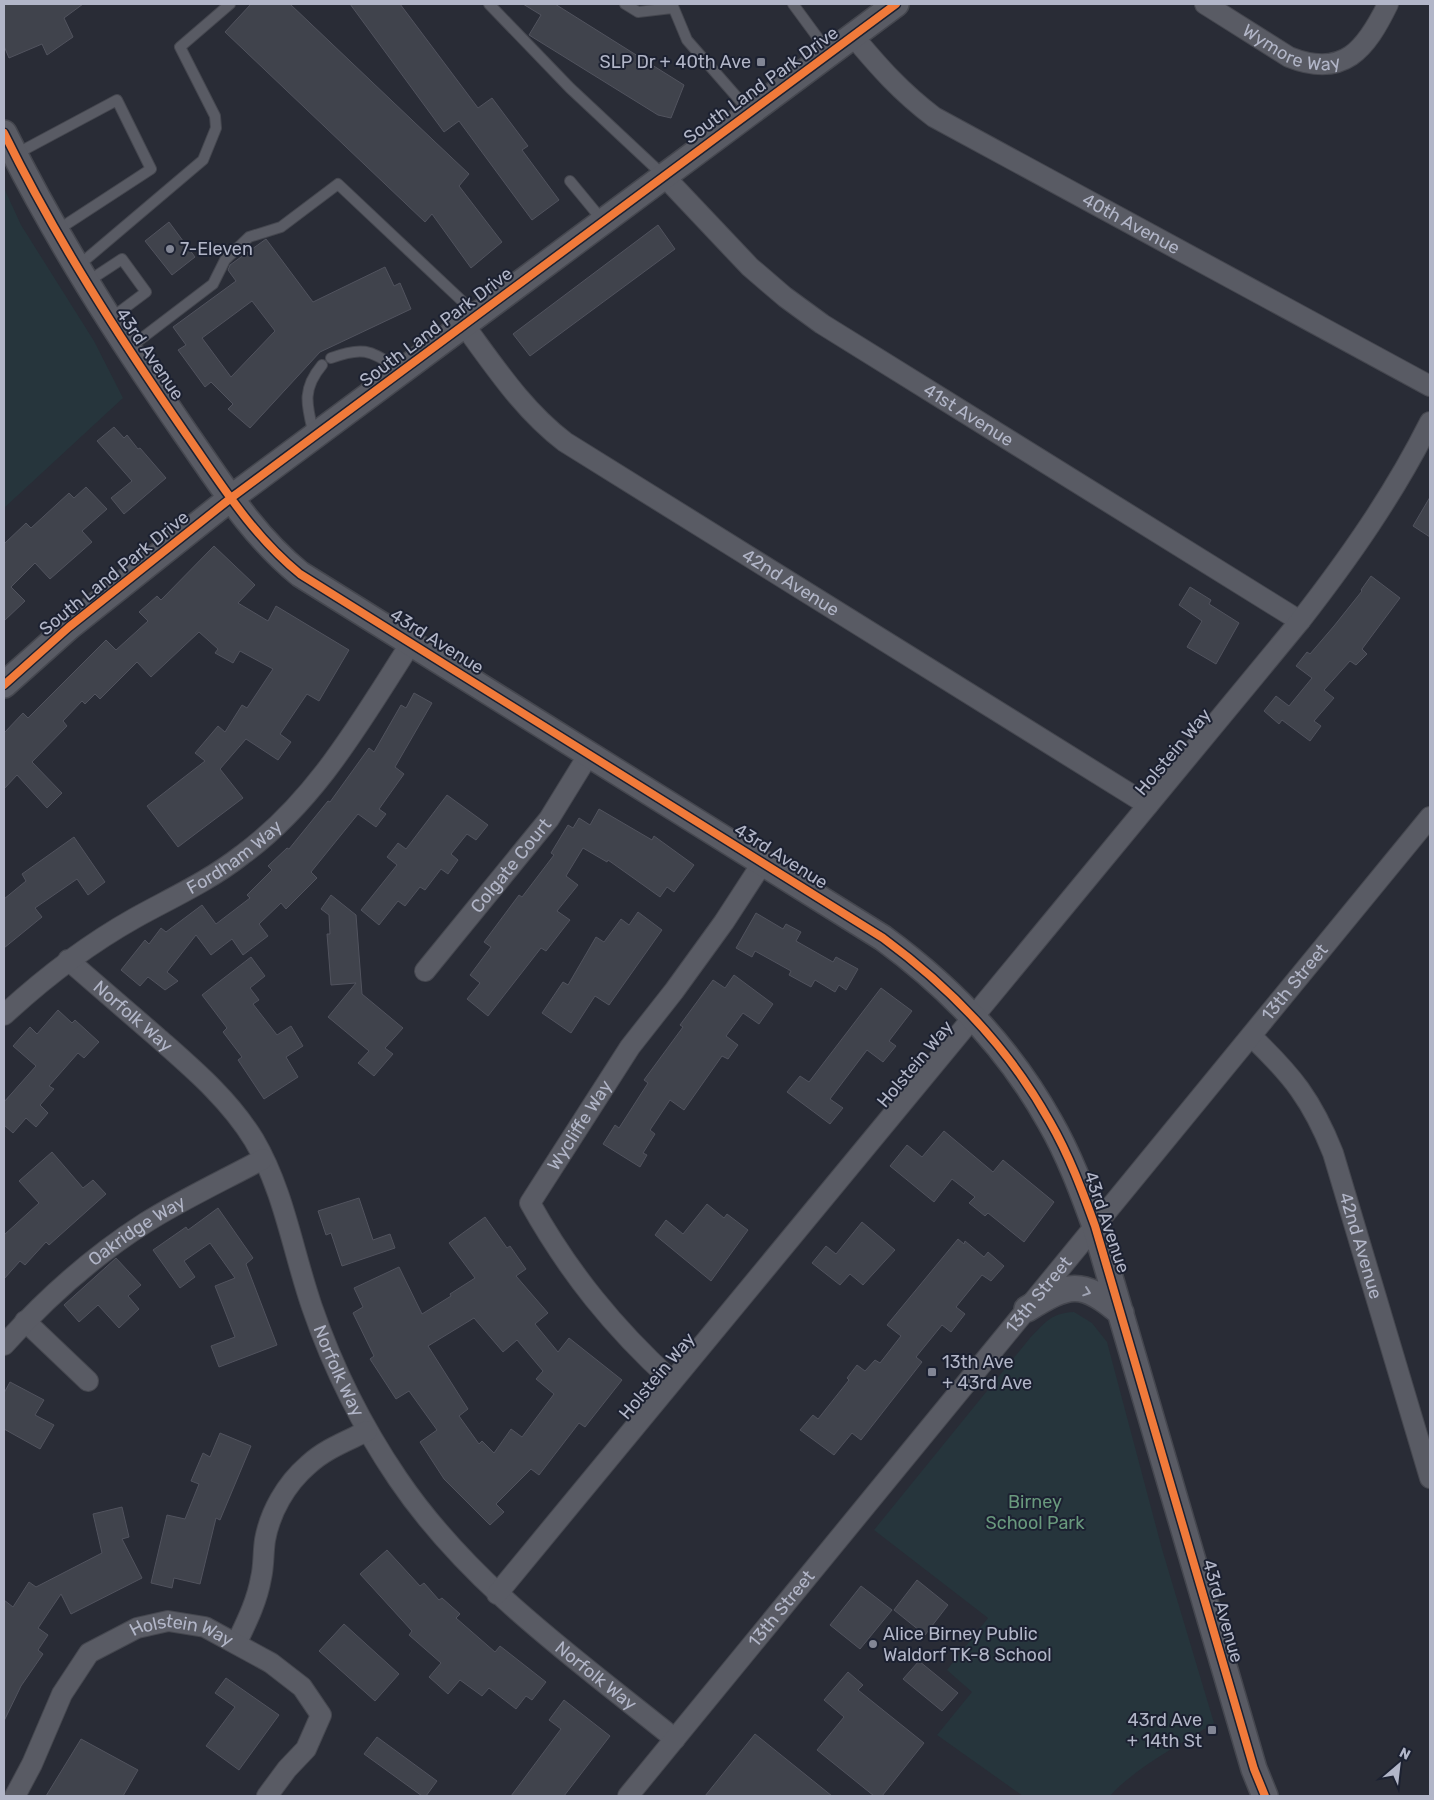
<svg xmlns="http://www.w3.org/2000/svg" width="1434" height="1800" font-family="Rubik,sans-serif">
	<rect width="100%" height="100%" fill="#292c36"/>
	<!-- green -->
	<path fill="#26353c" d="M4 188 21 225 94 341 123 398 4 508Z
		M1074 1312 1092 1323 1107 1342 1162 1549 1214 1723C1181 1744 1136 1767 1110 1796H1023L937 1735 972 1692 947 1670 988 1618 874 1530 1030 1338C1046 1322 1051 1313 1074 1312Z"/>
	<!-- building -->
	<path fill="#40434c" stroke="#51535e" fill-rule="evenodd" d="M4 4H83L64 18 73 37 47 55 42 44 9 58 4 46Z
		M251 4H290L433 140 469 174 459 186 502 242 471 268 432 214 425 222 225 32Z
		M350 4H400L478 108 492 98 528 146 522 150 559 200 532 220 459 121 444 132Z
		M523 4H555L684 85 671 118 658 115 529 35 541 15Z
		M169 222 195 257 172 275 145 241Z
		M658 225 675 249 530 356 513 334Z
		M266 239 313 302 385 267 394 286 400 283 411 309 320 352 250 428 228 409 233 404 211 382 205 387 178 350 186 345 173 327 236 281 228 270 230 265ZM252 301 275 331 231 377 202 338Z
		M114 427 124 438 127 435 138 449 140 448 166 478 124 514 111 498 132 481 97 441Z
		M86 487 107 509 82 531 92 542 50 579 35 563 11 587 25 601 4 621V544L26 523 31 528 69 493 74 498Z
		M1430 497V537L1413 526Z
		M214 546 255 585 238 603 268 621 276 606 349 650 319 701 307 694 280 734 291 742 278 760 246 739 220 769 243 798 178 847 147 806 205 761 195 753 218 726 225 732 242 705 247 708 273 669 240 651 233 663 215 653 218 649 199 632 151 677 137 662 100 699 95 694 85 704 82 701 63 721 67 726 32 762 62 793 47 808 17 775 4 789V733L23 713 28 718 106 640 116 650 148 621 139 612 157 596 161 600Z
		M1371 576 1400 598 1362 649 1367 654 1356 665 1350 661 1324 690 1334 698 1314 721 1321 726 1310 741 1282 720 1279 724 1264 711 1276 696 1289 706 1312 678 1296 666 1307 652 1310 654 1334 626 1362 591 1361 590Z
		M1190 587 1211 600 1209 604 1239 623 1216 664 1187 647 1202 621 1179 605Z
		M414 693 432 703 395 767 404 774 379 809 386 814 376 827 358 814 311 872 317 878 286 909 281 903 259 924 268 936 243 955 232 939 211 955 196 935 167 972 178 981 165 990 148 977 140 986 121 970 145 940 149 944 161 928 166 932 202 905 216 924 250 898 247 895 272 870 268 866 287 848 289 849 328 801 330 802 369 748 374 752 401 705 406 708Z
		M447 795 488 825 476 840 467 834 451 854 458 860 448 874 441 869 425 890 420 887 405 906 398 901 379 925 361 910 397 865 387 857 398 843 406 849Z
		M599 809 652 840 654 836 694 865 674 892 667 887 660 897 608 860 607 862 583 848 566 876 578 885 557 911 570 920 546 951 541 948 488 1016 467 999 480 983 470 975 491 947 484 942 519 895 522 897 554 855 551 853 568 825 573 828 579 818 590 825Z
		M74 837 105 882 88 895 77 879 35 908 42 917 4 948V899L26 881 22 874Z
		M331 895 356 915 362 994 403 1028 385 1048 393 1054 374 1076 358 1063 369 1051 328 1017 356 983 331 985 327 934H330L329 915 321 909Z
		M638 912 662 930 609 1005 595 996 571 1033 542 1013 563 982 568 985 596 937 604 942 621 919 629 925Z
		M756 913 783 929 786 924 801 932 796 941 833 962 836 957 858 969 846 990 839 985 835 992 815 980 811 987 789 975 791 971 755 951 752 957 736 948Z
		M251 957 265 976 250 988 259 1000 253 1004 277 1035 291 1026 303 1046 286 1057 298 1077 264 1099 238 1060 242 1057 223 1032 227 1028 202 995Z
		M734 975 773 1004 759 1024 743 1013 726 1036 738 1045 728 1059 722 1056 684 1110 670 1100 650 1130 655 1134 643 1153 647 1155 640 1167 603 1144 615 1125 619 1128 648 1083 644 1080 683 1027 680 1025 713 980 725 988Z
		M881 988 912 1011 889 1041 896 1046 883 1062 867 1050 830 1099 843 1108 830 1124 787 1092 800 1076 809 1082Z
		M58 1010 72 1023 75 1020 99 1042 84 1058 78 1053 49 1086 54 1089 40 1105 48 1113 36 1127 26 1118 13 1133 4 1125V1102L36 1066 13 1046 30 1027 37 1034Z
		M944 1131 993 1172 1003 1160 1054 1202 1024 1242 988 1213 985 1216 969 1203 975 1197 952 1179 934 1202 890 1166 907 1145 922 1157Z
		M52 1152 83 1188 93 1180 106 1194 49 1245 46 1242 25 1265 20 1261 4 1279V1235L39 1203 19 1181Z
		M359 1198 373 1240 390 1234 395 1248 342 1266 331 1233 326 1235 318 1211Z
		M707 1204 724 1218 727 1214 748 1230 711 1281 655 1235 666 1220 683 1234Z
		M218 1208 253 1258 246 1264 277 1345 219 1367 211 1346 235 1337 215 1286 235 1278 210 1243 184 1261 195 1277 180 1288 153 1250 186 1227 188 1230Z
		M485 1217 507 1248 510 1246 526 1269 516 1276 548 1313 535 1324 558 1352 569 1338 622 1380 585 1427 579 1423 539 1475 531 1469 496 1504 504 1512 490 1525 444 1479 420 1442 437 1430 409 1391 396 1399 370 1359 374 1356 353 1313 363 1307 354 1288 399 1267 422 1314 451 1296 450 1294 475 1278 449 1243ZM474 1318 503 1352 517 1340 543 1371 536 1379 554 1394 522 1437 511 1429 494 1453 482 1441 479 1444 459 1416 468 1409 428 1346Z
		M862 1222 895 1250 863 1285 850 1274 840 1285 812 1263 826 1246 836 1254Z
		M958 1239 964 1244 965 1241 984 1257 988 1252 1004 1266 991 1281 982 1275 956 1307 965 1314 951 1332 942 1325 916 1357 922 1362 861 1440 852 1433 834 1455 800 1430 813 1415 818 1419 849 1380 847 1378 857 1365 865 1371 875 1360 880 1363 901 1336 887 1325Z
		M116 1258 141 1285 128 1296 139 1309 119 1328 98 1305 79 1322 64 1305Z
		M10 1382 44 1400 35 1415 54 1425 40 1449 4 1429V1393Z
		M220 1433 251 1446 220 1520 216 1518 200 1584 174 1578 172 1588 151 1583 167 1515 185 1519 199 1484 191 1481 203 1453 210 1457Z
		M122 1507 129 1537 122 1539 142 1578 71 1614 61 1594 38 1628 48 1635 38 1650 43 1654 21 1686 4 1721V1600L13 1607 29 1582 36 1587 102 1553 93 1514Z
		M387 1550 420 1586 424 1583 439 1600 442 1598 460 1614 456 1618 495 1652 500 1646 546 1682 532 1700 526 1696 516 1709 489 1688 482 1696 460 1680 448 1694 429 1677 441 1663 409 1635 412 1631 360 1574Z
		M917 1580 948 1605 925 1635 894 1610Z
		M861 1586 892 1610 860 1649 830 1625Z
		M344 1624 399 1674 375 1701 319 1651Z
		M919 1661 958 1693 942 1711 903 1679Z
		M848 1672 863 1685 858 1690 924 1743 882 1796H874L817 1750 844 1717 824 1700Z
		M226 1678 279 1715 239 1770 206 1746 235 1707 215 1693Z
		M564 1700 610 1736 564 1796H511L561 1729 549 1720Z
		M755 1734 832 1796H705Z
		M377 1737 437 1781 426 1796H422L364 1754Z
		M81 1739 138 1770 123 1796H46Z"/>
	<g fill="none" stroke-linecap="round" stroke-linejoin="round">
		<defs>
			<path id="service" d="M489 4 570 88 663 175
				M625 4 638 12 672 8
				M672 4 687 40 750 112
				M793 4 829 53
				M16 154 117 100 151 169 56 231
				M570 181 603 221
				M78 266 203 160 216 128 215 116 180 47 230 4
				M87 282 122 259 146 292 110 319
				M129 348 213 284 225 260 249 237 281 227 338 184 477 315
				M331 358C366 345 371 352 401 370
				M314 435C307 406 301 390 322 365"/>
			<g id="minor">
				<path id="s1" d="M1205 4 1289 57C1344 79 1366 49 1388 4"/>
				<path id="s2" d="M853 36C879 67 901 92 934 117L1430 386"/>
				<path id="s3" d="M663 175 750 267 785 297 822 324 1300 621"/>
				<path id="s4" d="M464 325C495 367 523 410 565 442L1148 805"/>
				<path id="s5" d="M68 960C98 986 127 1011 157 1037 192 1068 229 1099 254 1140 284 1191 293 1252 312 1307 333 1368 362 1426 398 1479 470 1585 576 1659 675 1739"/>
				<path id="s6" d="M425 971 549 819 589 754"/>
				<path id="s7" d="M4 1015C44 978 87 945 135 918 171 898 209 881 242 855 317 800 362 719 411 643"/>
				<path id="s8" d="M1251 1036C1292 1075 1312 1100 1333 1153L1430 1478"/>
				<path d="M25 1321 88 1381"/>
				<path id="s9" d="M4 1345C46 1298 92 1257 145 1223 183 1199 224 1180 263 1159"/>
				<path id="s10" d="M672 1381C614 1328 569 1273 530 1203L630 1047 674 991 724 922 763 862"/>
				<path d="M497 1594 1300 621C1349 558 1394 494 1430 422"/>
				<path d="M237 1642C247 1621 257 1601 261 1578 264 1566 263 1553 265 1540 270 1512 286 1484 308 1465 325 1449 347 1441 367 1431"/>
				<path id="s11" d="M15 1796 32 1764 62 1694 89 1653 137 1628 168 1621 205 1627 271 1663 302 1687 321 1715 306 1749 287 1769 267 1796"/>
				<path id="s12" d="M628 1796 1430 817"/>
			</g>
			<path id="tertiary" d="M4 133C56 239 119 337 186 434 221 484 252 535 300 574L883 938C951 988 1009 1048 1050 1122 1069 1155 1082 1190 1095 1226L1254 1769 1265 1796
				M4 685 69 627 231 498 896 4
				M1027 1309C1068 1284 1081 1278 1121 1313"/>
		</defs>
		<!-- service casing -->
		<use href="#service" stroke="#45474f" stroke-width="12"/>
		<!-- minor casing -->
		<use href="#minor" stroke="#45474f" stroke-width="22"/>
		<!-- tertiary casing -->
		<use href="#tertiary" stroke="#45474f" stroke-width="28"/>
		<!-- service -->
		<use href="#service" stroke="#595b64" stroke-width="10"/>
		<!-- minor -->
		<use href="#minor" stroke="#595b64" stroke-width="20"/>
		<!-- tertiary -->
		<use href="#tertiary" stroke="#595b64" stroke-width="25"/>
		<defs>
			<path id="cycleway" d="M4 133C56 239 119 337 186 434 221 484 252 535 300 574L883 938C951 988 1009 1048 1050 1122 1069 1155 1082 1190 1095 1226L1254 1769 1265 1796
				M4 685 69 627 231 498 896 4"/>
		</defs>
		<!-- cycleway casing -->
		<use href="#cycleway" stroke="#1c2131" stroke-width="11"/>
		<!-- cycleway -->
		<use href="#cycleway" stroke="#f17a3a" stroke-width="8"/>
	</g>
	<!-- one-way arrows -->
	<defs><path id="oneway-chevron" d="M-2-3.5L2.5 0L-2 3.5" fill="none" stroke-width="1.6" stroke-linecap="round" stroke-linejoin="round" transform="scale(1.25)"/></defs>
	<use stroke="#a0a4b4" href="#oneway-chevron" transform="translate(1087 1292) rotate(19)"/>
	<!-- markers -->
	<g fill="#828695" stroke="#1c2131" stroke-width="2">
		<rect x="756" y="57" width="10" height="10" rx="2.5"/>
		<circle cx="170" cy="249" r="5"/>
		<rect x="927" y="1367" width="10" height="10" rx="2.5"/>
		<circle cx="873" cy="1644" r="5"/>
		<rect x="1207" y="1725" width="10" height="10" rx="2.5"/>
	</g>
	<g text-anchor="middle" stroke-width="4" stroke-linejoin="round" paint-order="stroke">
		<!-- street labels -->
		<g font-size="18" fill="#b2b6c8" stroke="#1c2131">
			<text dy="6" stroke="none"><textPath href="#s1" startOffset="99">Wymore Way</textPath></text>
			<text transform="translate(761 85) rotate(-36)" y="6">South Land Park Drive</text>
			<text dy="6" stroke="none"><textPath href="#s2" startOffset="339">40th Avenue</textPath></text>
			<text transform="translate(436 327) rotate(-37)" y="6">South Land Park Drive</text>
			<text transform="translate(150 354) rotate(56)" y="6">43rd Avenue</text>
			<text dy="6" stroke="none"><textPath href="#s3" startOffset="391">41st Avenue</textPath></text>
			<text transform="translate(114 573) rotate(-39)" y="6">South Land Park Drive</text>
			<text dy="6" stroke="none"><textPath href="#s4" startOffset="421">42nd Avenue</textPath></text>
			<text transform="translate(437 641) rotate(32)" y="6">43rd Avenue</text>
			<text transform="translate(1173 752) rotate(-50)" y="6">Holstein Way</text>
			<text dy="6" stroke="none"><textPath href="#s7" startOffset="280">Fordham Way</textPath></text>
			<text transform="translate(781 856) rotate(32)" y="6">43rd Avenue</text>
			<text dy="6" stroke="none"><textPath href="#s6" startOffset="136">Colgate Court</textPath></text>
			<text dy="6" stroke="none"><textPath href="#s12" startOffset="1052">13th Street</textPath></text>
			<text dy="6" stroke="none"><textPath href="#s5" startOffset="86">Norfolk Way</textPath></text>
			<text transform="translate(915 1064) rotate(-50)" y="6">Holstein Way</text>
			<text dy="6" stroke="none"><textPath href="#s10" startOffset="321">Wycliffe Way</textPath></text>
			<text transform="translate(1107 1222) rotate(71)" y="6">43rd Avenue</text>
			<text dy="6" stroke="none"><textPath href="#s9" startOffset="176">Oakridge Way</textPath></text>
			<text dy="6" stroke="none"><textPath href="#s8" startOffset="241">42nd Avenue</textPath></text>
			<text dy="6" stroke="none"><textPath href="#s12" startOffset="648">13th Street</textPath></text>
			<text dy="6" stroke="none"><textPath href="#s5" startOffset="506">Norfolk Way</textPath></text>
			<text transform="translate(657 1376) rotate(-50)" y="6">Holstein Way</text>
			<text dy="6" stroke="none"><textPath href="#s12" startOffset="242">13th Street</textPath></text>
			<text transform="translate(1223 1611) rotate(74)" y="6">43rd Avenue</text>
			<text dy="6" stroke="none"><textPath href="#s11" startOffset="262">Holstein Way</textPath></text>
			<text dy="6" stroke="none"><textPath href="#s5" startOffset="910">Norfolk Way</textPath></text>
		</g>
		<!-- poi labels -->
		<g font-size="18" fill="#b2b6c8" stroke="#1c2131" text-anchor="start">
			<text x="751" y="68" text-anchor="end">SLP Dr + 40th Ave</text>
			<text x="180" y="255">7-Eleven</text>
			<text x="942" y="1368">13th Ave<tspan x="942" dy="21">+ 43rd Ave</tspan></text>
			<text x="883" y="1640">Alice Birney Public<tspan x="883" dy="21">Waldorf TK-8 School</tspan></text>
			<text x="1202" y="1726" text-anchor="end">43rd Ave<tspan x="1202" dy="21">+ 14th St</tspan></text>
		</g>
		<!-- park labels -->
		<g font-size="18" fill="#69997d" stroke="#1c2131">
			<text x="1035" y="1508">Birney<tspan x="1035" dy="21">School Park</tspan></text>
		</g>
	</g>
	<!-- border -->
	<rect width="1434" height="1800" fill="none" stroke="#b2b6c8" stroke-width="10"/>
	<!-- north arrow -->
	<g transform="translate(1399 1765) rotate(28)" stroke="#1c2131" stroke-width="4" paint-order="stroke">
	<path d="M0-4L9 19L0 12L-9 19Z" fill="#b2b6c8"/>
	<text y="-8" font-size="14" font-weight="bold" text-anchor="middle" fill="#b2b6c8">N</text>
	</g>
</svg>
